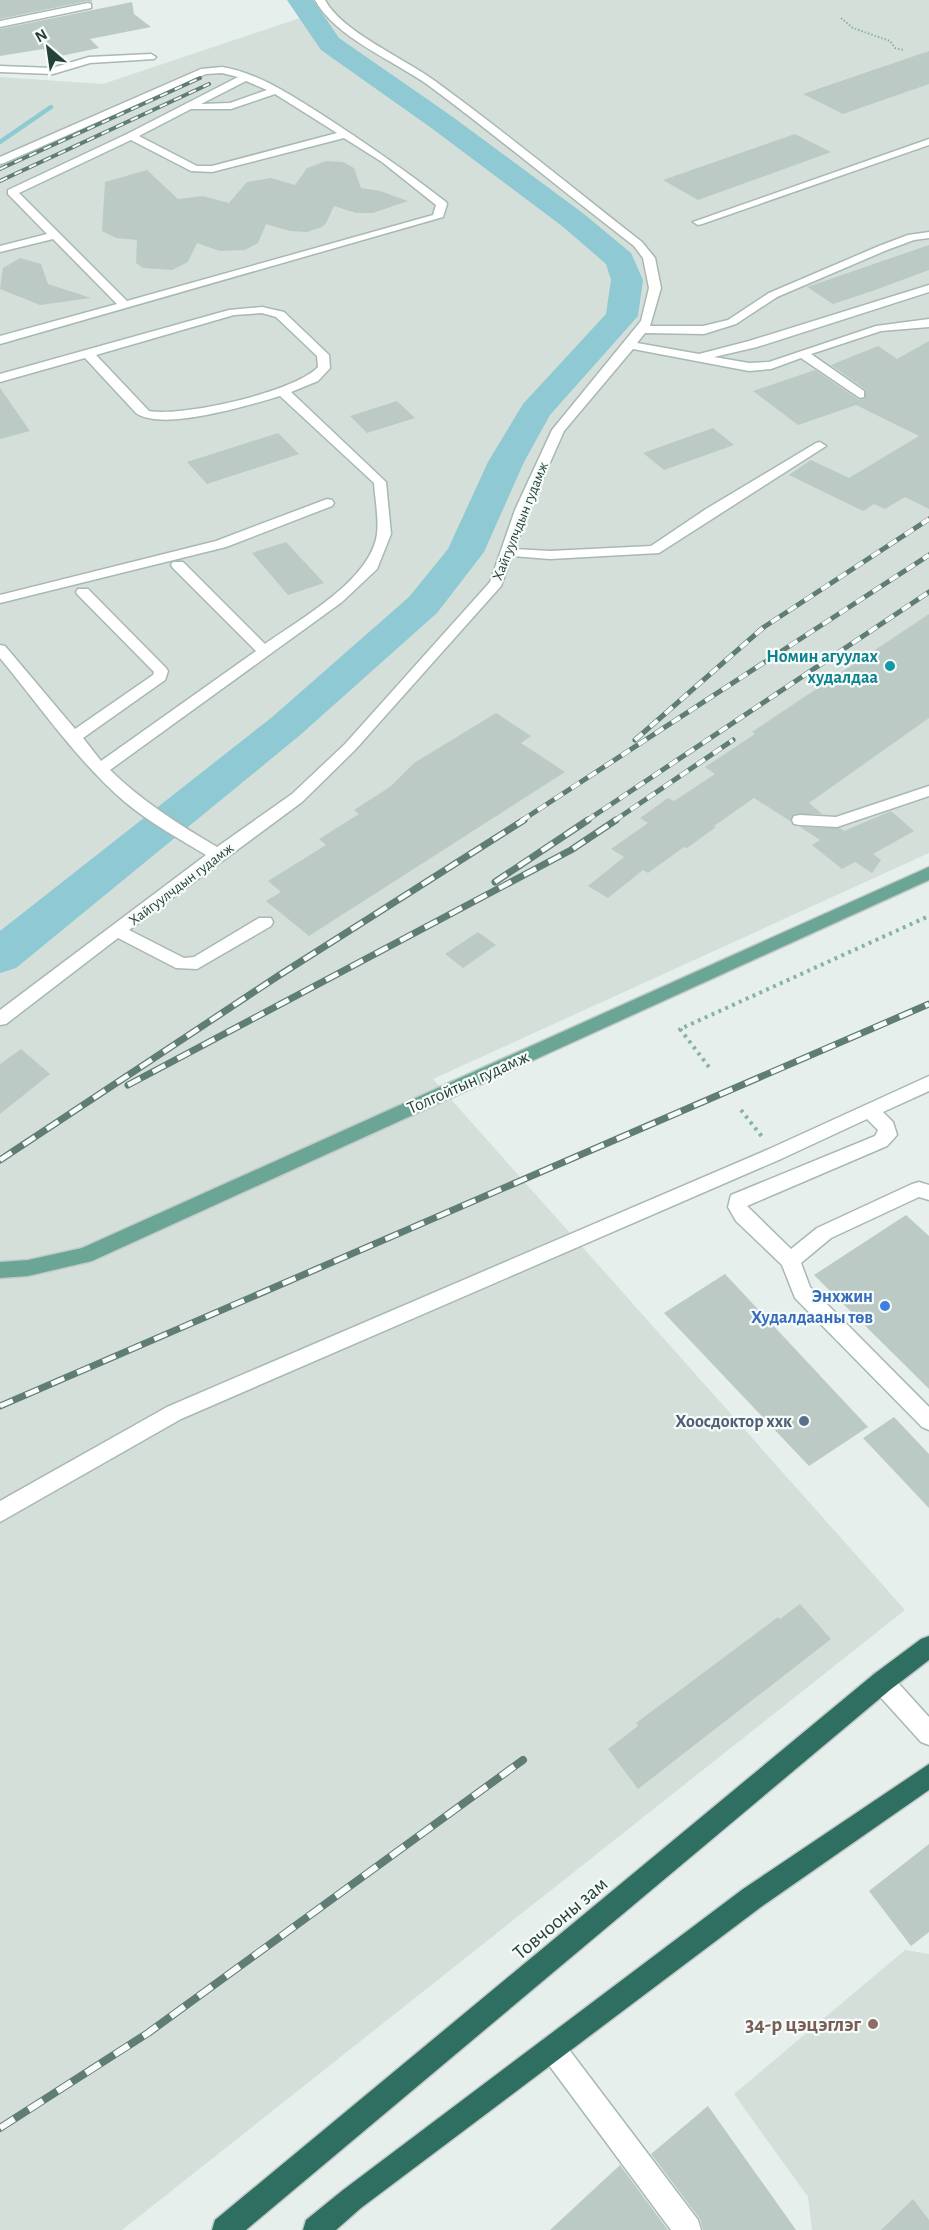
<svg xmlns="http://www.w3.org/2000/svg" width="929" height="2230" font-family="'Alegreya Sans',sans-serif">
	<rect width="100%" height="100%" fill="#e6efeb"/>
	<!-- built -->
	<path fill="#d4dfda" d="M324 0H929V853L433 1079 905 1610 122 2230H0V77L103 84 324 10Z
		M905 1950 929 1954V2230H812L808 2197 734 2094Z"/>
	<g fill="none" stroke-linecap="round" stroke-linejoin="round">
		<!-- stream -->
		<path stroke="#8ec9d4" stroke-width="4.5" d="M0 142 51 107"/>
		<!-- river -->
		<path fill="#8ec9d4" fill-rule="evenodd" d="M287 0H313L339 38 450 115 584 214 631 253 643 280 638 316 550 415 524 462 484 552 437 613 299 736 16 968 0 973V931L271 718 409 597 448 549 488 462 523 404 606 314 611 280 606 264 562 226 430 127 321 50Z"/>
	</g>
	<!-- building -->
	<path fill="#bbcac4" d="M0 0H92V2L88 1 0 19Z
		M132 2 134 14 151 27 90 39 99 48 51 58 43 49 0 56V29Z
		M929 51V84L843 114 803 94Z
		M795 134 831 152 698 200 663 180Z
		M326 161 343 162 354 168 361 188 380 191 408 201 373 213H356L334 206 326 223 322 227 307 232 290 231 266 224 258 243 245 250 220 251 197 243 188 262 172 270 143 268 136 263 137 240 116 238 102 231 105 182 147 170 178 199 203 196 229 203 247 182 271 178 295 185 307 168Z
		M929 245V270L875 290 833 304 807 287Z
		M20 258 41 264 48 284 91 298 40 305 0 289 3 268Z
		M929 341V509L905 497 885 509 874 504 863 511 789 475 811 460 849 478 919 436 856 405 798 425 753 391 815 370 859 400 865 399V389L831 365 878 346 897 359Z
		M0 388 30 431 0 439Z
		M397 401 415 418 367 433 350 416Z
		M713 428 734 445 664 470 643 453Z
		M278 433 299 454 207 484 187 462Z
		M286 542 324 583 288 595 252 553Z
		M929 614V718L809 803 822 814H794L790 821 754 798 714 826 716 827 687 848 684 847 648 873 643 870 608 898 588 886 624 857 611 849 648 823 640 818 668 798 674 801 715 774 705 767 755 734 752 732Z
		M496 713 531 736 521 743 565 772 309 936 266 901 281 892 268 881 326 845 319 839 359 814 354 810 390 787 414 763Z
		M891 811 914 831 873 854 881 860 872 873 855 862 842 869 812 845 820 840 800 827 840 828 844 831Z
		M478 932 496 945 463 968 445 954Z
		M21 1049 50 1074 0 1114V1064Z
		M906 1215 929 1236V1389L814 1275Z
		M725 1274 868 1427 809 1466 664 1313Z
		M894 1417 929 1454V1508L863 1438Z
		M800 1604 831 1639 638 1789 608 1749 638 1726 636 1723 778 1617 780 1619Z
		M929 1844V1932L911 1946 869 1891Z
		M708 2106 796 2230H703L700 2219 651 2154Z
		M620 2165 668 2230H550Z
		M913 2199 929 2220V2230H881Z"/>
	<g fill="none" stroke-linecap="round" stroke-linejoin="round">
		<defs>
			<path id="minor" d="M315 0H325C342 32 404 58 435 81 505 132 573 188 642 242L655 258 661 288 650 326H703L728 320 769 293 879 246 908 235 929 232V238L914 240 887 250 777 297 736 324 704 334 645 333 637 343 699 354 749 341 929 285V292L757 347 714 357 749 363 769 362 876 326 929 319V327L881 331 811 354 864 391V397L860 398 801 358 771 369 749 371 633 349 564 431 529 510 515 549 550 551 651 546 706 509 816 443 820 442 826 446 659 553 550 559 512 556 501 586 355 750 302 802 129 930 184 958 194 957 259 918H271L273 922 271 926 197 969 176 968 118 938 6 1024 0 1025V1010L206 855C178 838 150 823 125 802 78 762 39 705 0 658V645L5 646 75 729 153 675 154 672 78 595 76 592 78 589H88L166 668 168 671 165 680 83 738 101 761 256 651 173 568 171 565 173 562H183L265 644C300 619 371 580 377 534 379 518 375 499 374 483L280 396C250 405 162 432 136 413L85 358 0 382V374L229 310 262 307 284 312 329 355 330 368 318 381 291 392 386 482 391 534 377 569 342 602 110 770C142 801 178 824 217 847L292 794 345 744 490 582 515 510 552 430 641 321 649 288 643 258 634 246C565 193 498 137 428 85 393 60 336 38 315 0ZM262 313 276 317 317 356 318 367C295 392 183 417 149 411L96 355 234 315Z
				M88 3 91 4V8L0 27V21Z
				M151 54 156 57 154 59 90 63 53 74 0 72V66L52 68 89 57Z
				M222 67C258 73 289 94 321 114 364 142 405 170 446 202L447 204 443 217 0 344V336L117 304 53 239 0 252V246L47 234 8 194V190L127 134 238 77 222 73 206 74 4 163 0 164V157L201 69ZM246 81 267 90 230 103 201 104ZM275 94 337 133 212 166H197L139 136 191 109H231ZM344 138 382 162 436 205 433 215 127 301 19 193 131 140 191 171 212 172Z
				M929 139V145L702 224 698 225 693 222Z
				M327 499 332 500 334 503 332 506 226 547 0 603V595L216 541Z
				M929 786V796L837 827 800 825 794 824 792 820 794 816 800 815 836 817Z
				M929 1076V1091L883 1112 893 1122 897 1135 887 1146 747 1206 791 1249 817 1228 912 1184 919 1182 929 1185V1200L919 1197 831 1238 801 1263 810 1287 929 1407V1430L922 1427 795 1298 782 1265 736 1221 728 1207 731 1195 875 1136 878 1130 867 1119 781 1159 181 1419 0 1522V1501L167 1407 769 1149Z
				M882 1671 890 1674 929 1717V1745L921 1742 874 1690 871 1682 874 1674Z
				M552 2035 561 2039 698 2220 701 2230H671L543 2057 539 2048 543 2039Z"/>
			<path id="major" d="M929 867V880L92 1261 28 1276 0 1278V1262L28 1260 82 1248Z"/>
			<path id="highway" d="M929 1636V1660L890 1690 246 2230H212L215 2220 874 1674 921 1639Z
				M929 1764V1790L761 1907 361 2208 336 2230H303L306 2220 343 2190 743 1889Z"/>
		</defs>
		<!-- minor casing -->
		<use href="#minor" stroke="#a8b8b2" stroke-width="3"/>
		<!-- major casing -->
		<use href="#major" stroke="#c2cac8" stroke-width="3"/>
		<!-- highway casing -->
		<use href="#highway" stroke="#c2cac8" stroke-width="3"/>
		<!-- path-far1 -->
		<path stroke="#86b3a5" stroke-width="2" stroke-dasharray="1.5 2" stroke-linecap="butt" d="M841 18 853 28 890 41 895 48 904 50"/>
		<!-- path -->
		<path stroke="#86b3a5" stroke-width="4" stroke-dasharray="3 4.5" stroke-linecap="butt" d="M709 1067 680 1029 929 916
			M741 1110 763 1138"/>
		<!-- minor -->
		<use href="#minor" fill="#fff" fill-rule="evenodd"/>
		<!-- major -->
		<use href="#major" fill="#6aa596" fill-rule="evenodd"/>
		<!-- highway -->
		<use href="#highway" fill="#2f6f62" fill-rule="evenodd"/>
		<defs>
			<path id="rail-far3" d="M0 169 200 78
				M0 181 209 84"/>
			<path id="rail-far2" d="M635 740 764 627 929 519
				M521 821 929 555
				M586 821 929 592
				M614 821 733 740"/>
			<path id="rail-far1" d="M495 882 588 820
				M128 1085 571 850 616 820
				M0 1160 278 976 524 820
				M0 1406 929 1004"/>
			<path id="rail" d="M0 2128 148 2033 523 1760"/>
		</defs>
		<!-- rail-far3 casing -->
		<use href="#rail-far3" stroke="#5f7d75" stroke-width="4"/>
		<!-- rail-far2 casing -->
		<use href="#rail-far2" stroke="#5f7d75" stroke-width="5"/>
		<!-- rail-far1 casing -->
		<use href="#rail-far1" stroke="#5f7d75" stroke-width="7"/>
		<!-- rail casing -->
		<use href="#rail" stroke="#5f7d75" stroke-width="8"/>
		<!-- rail-far3 -->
		<use href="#rail-far3" stroke="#f7fbf9" stroke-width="2" stroke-dasharray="8" stroke-linecap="butt"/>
		<!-- rail-far2 -->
		<use href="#rail-far2" stroke="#f7fbf9" stroke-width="4" stroke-dasharray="10" stroke-linecap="butt"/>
		<!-- rail-far1 -->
		<use href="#rail-far1" stroke="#f7fbf9" stroke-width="4.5" stroke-dasharray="14" stroke-linecap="butt"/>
		<!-- rail -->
		<use href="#rail" stroke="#f7fbf9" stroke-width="6" stroke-dasharray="17" stroke-linecap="butt"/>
	</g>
	<!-- markers -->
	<circle fill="#0f9aa8" stroke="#f7fbf9" stroke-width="2" cx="890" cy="666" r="6"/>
	<circle fill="#3f7fe0" stroke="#f7fbf9" stroke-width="2" cx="885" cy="1306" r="6"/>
	<circle fill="#5c6f8a" stroke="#f7fbf9" stroke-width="2" cx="804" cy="1421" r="6"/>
	<circle fill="#8d6e63" stroke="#f7fbf9" stroke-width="2" cx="873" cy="2024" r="6"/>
	<g text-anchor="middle" stroke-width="4.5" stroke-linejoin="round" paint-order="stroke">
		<!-- far-street labels -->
		<g font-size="15" fill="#24423a" stroke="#f7fbf9">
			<text transform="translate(520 521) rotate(-68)" y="5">Хайгуулчдын гудамж</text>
			<text transform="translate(181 884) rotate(-37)" y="5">Хайгуулчдын гудамж</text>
		</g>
		<!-- culture labels -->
		<g font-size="18" font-weight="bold" fill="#0d838f" stroke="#f7fbf9" text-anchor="end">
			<text x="878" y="662">Номин агуулах<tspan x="878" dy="21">худалдаа</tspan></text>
		</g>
		<!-- street labels -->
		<g font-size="18" fill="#24423a" stroke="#f7fbf9">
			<text transform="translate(468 1082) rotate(-24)" y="6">Толгойтын гудамж</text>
		</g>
		<!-- shop labels -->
		<g font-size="18" font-weight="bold" fill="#366cbe" stroke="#f7fbf9" text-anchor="end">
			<text x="873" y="1302">Энхжин<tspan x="873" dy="21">Худалдааны төв</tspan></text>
		</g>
		<!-- service labels -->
		<g font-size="18" font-weight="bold" fill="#4e5e75" stroke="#f7fbf9" text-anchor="end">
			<text x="792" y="1427">Хоосдоктор ххк</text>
		</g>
		<!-- near-street labels -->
		<g font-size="21" fill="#24423a" stroke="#f7fbf9">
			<text transform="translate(560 1918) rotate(-40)" y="7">Товчооны зам</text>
		</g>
		<!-- near-education labels -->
		<g font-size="21" font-weight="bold" fill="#785e54" stroke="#f7fbf9" text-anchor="end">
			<text x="861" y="2031">34-р цэцэглэг</text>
		</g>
	</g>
	<!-- north arrow -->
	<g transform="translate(48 48) rotate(331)" stroke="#f7fbf9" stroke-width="4.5" paint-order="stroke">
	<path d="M0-4.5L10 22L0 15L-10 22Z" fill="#24423a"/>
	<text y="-9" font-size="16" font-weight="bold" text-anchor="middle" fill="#24423a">N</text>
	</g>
</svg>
